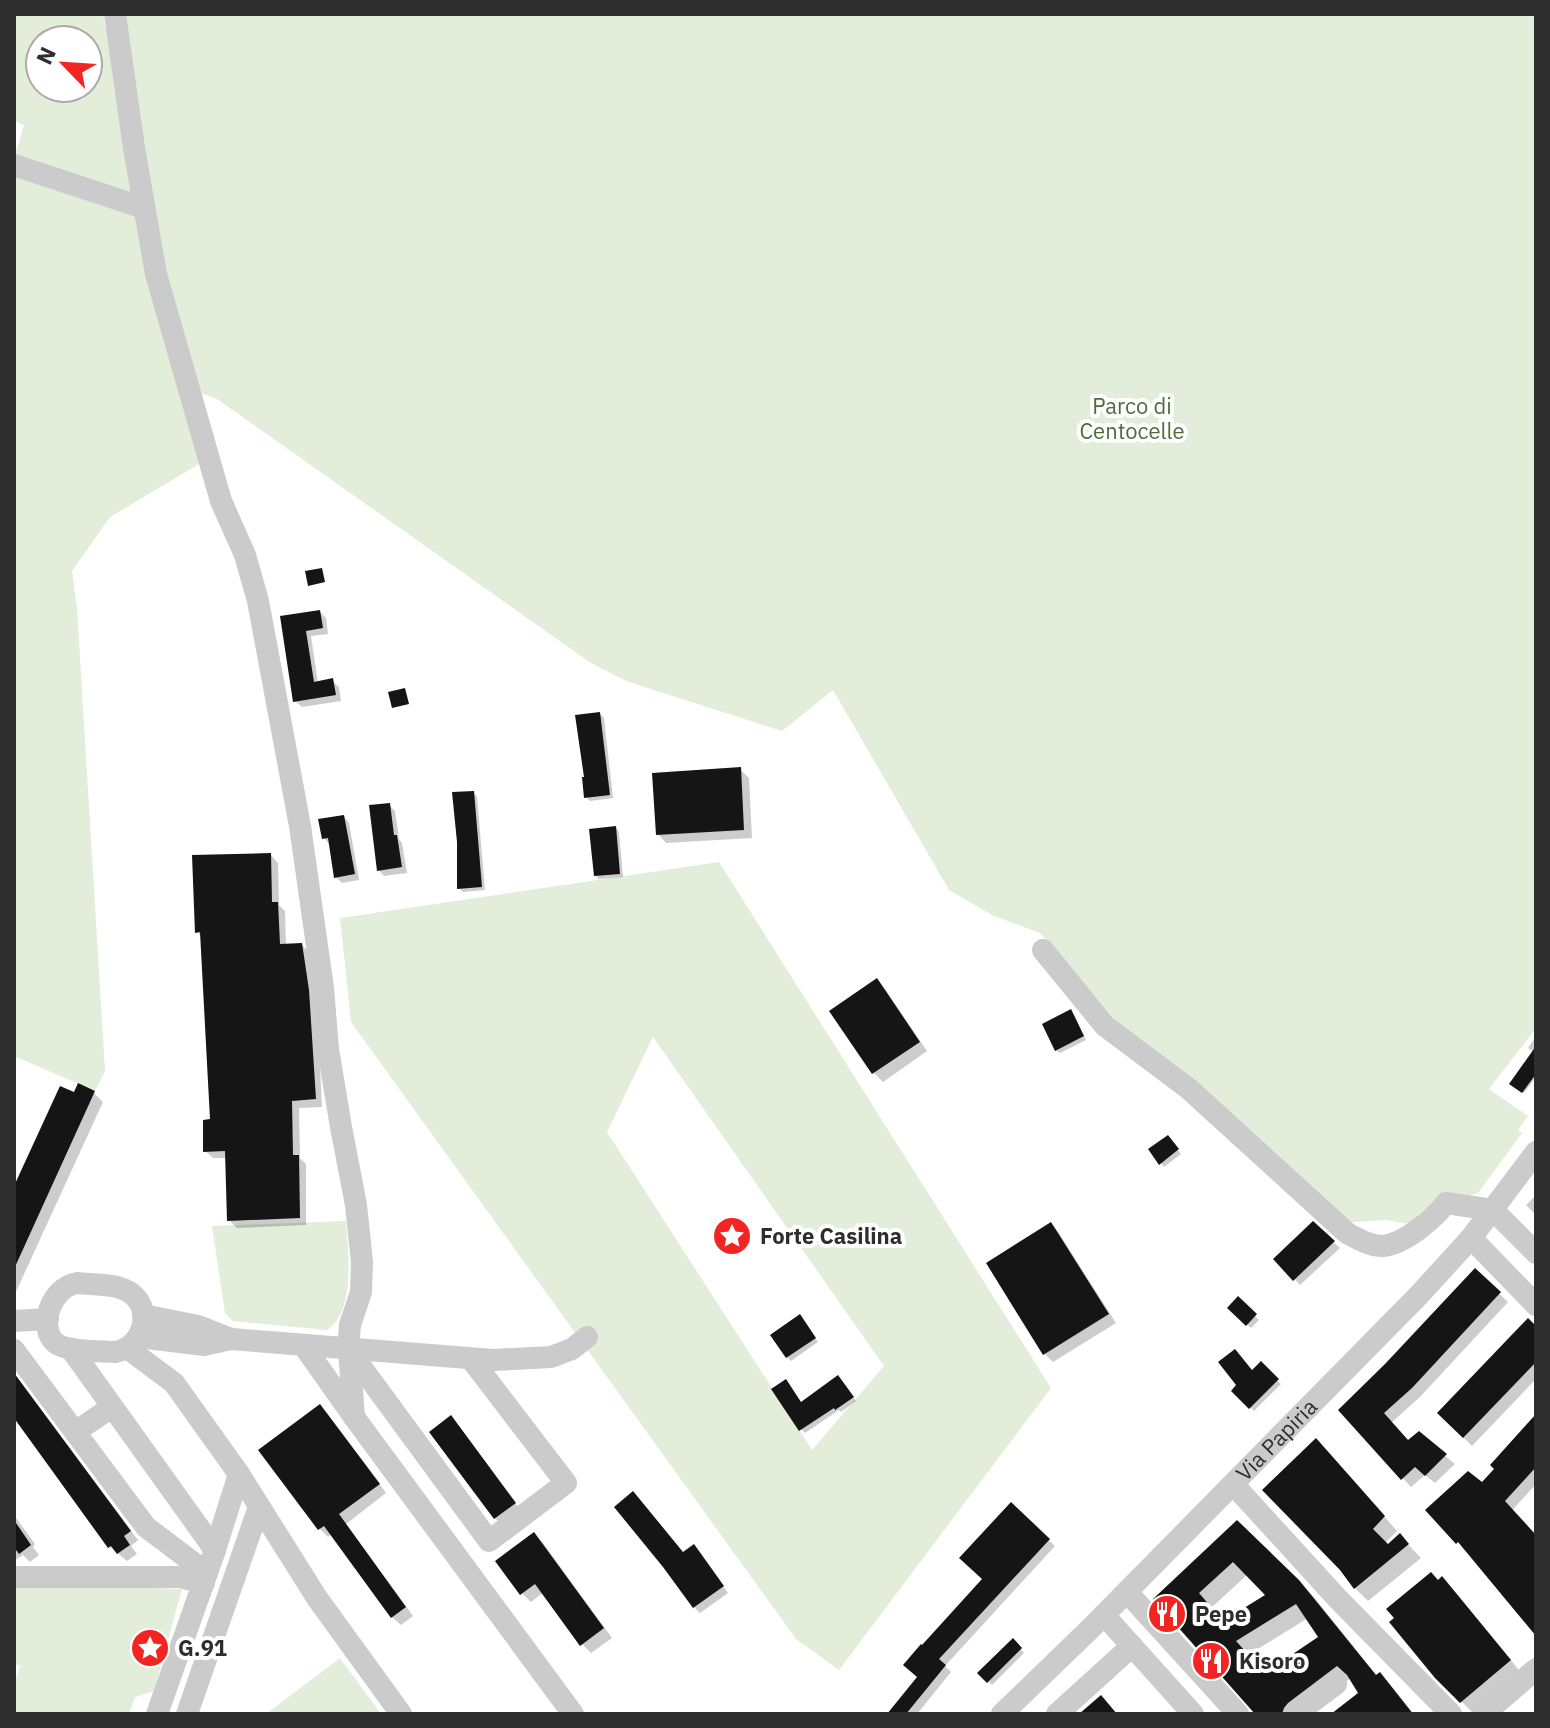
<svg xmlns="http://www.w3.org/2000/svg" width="1550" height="1728" font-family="'IBM Plex Sans',sans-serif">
	<rect width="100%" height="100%" fill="#fff"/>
	<!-- green -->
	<path fill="#e2edda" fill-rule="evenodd" d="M14 14H103L135 192 128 195 14 159 24 125 14 121ZM40 40H88V88H40Z
		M118 14H1536V1028L1489 1089 1528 1116 1518 1130 1522 1133 1478 1193 1446 1203 1410 1224 1386 1220 1351 1222 1121 1027 1040 933 992 915 949 890 833 690 782 731 626 681 591 663 217 399 196 391 156 245Z
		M14 173 130 212 139 220 199 464 110 517 72 571 77 608 105 1071 95 1091 14 1056Z
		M719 862 1051 1388 839 1670 796 1639 351 1022 340 918ZM653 1037 884 1366 812 1450 607 1132Z
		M346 1221C348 1250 356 1312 327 1330L233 1321 225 1313 212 1226Z
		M14 1583 182 1589 154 1691 135 1697 129 1714H14V1686L20 1666 14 1663Z
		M340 1658 381 1714H266Z"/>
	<!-- shadow -->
	<path fill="#0003" fill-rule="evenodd" d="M320 612 326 618 328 634 311 636 318 683 332 681 339 687 341 701 302 707 295 701 282 618Z
		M600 714 604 718 613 798 590 801 586 797Z
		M740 769 749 778 752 838 666 843 658 834Z
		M474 793 477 797 485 890 463 892 459 888Z
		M389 805 395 811 399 839 402 843 407 873 384 876 379 870Z
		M344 817 349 823 359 880 342 883 336 877 329 844 324 838Z
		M616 828 619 832 623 877 599 879 595 875Z
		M271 855 278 863 279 905 285 911 286 946 302 945 310 953 317 1007 322 1107 299 1108 300 1158 306 1164V1225L237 1228 229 1220 227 1158H213L205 1151 213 1121 202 937 197 932Z
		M876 980 885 989 927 1051 883 1082 874 1073 832 1011Z
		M1070 1012 1074 1015 1086 1040 1060 1053 1056 1050Z
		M1536 1036V1077L1524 1093 1512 1083 1534 1052 1528 1048Z
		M94 1093 103 1102 14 1296V1190L75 1095Z
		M1171 1141 1181 1154 1164 1167 1161 1163Z
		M1536 1195V1215L1526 1205Z
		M1051 1224 1059 1233 1116 1323 1053 1362 1045 1354Z
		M1313 1224 1340 1248 1300 1285 1276 1259Z
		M1475 1271 1508 1302 1420 1397 1391 1423 1409 1443 1419 1434 1455 1464 1435 1483 1425 1475 1411 1487 1341 1410Z
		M1238 1299 1259 1320 1251 1328 1230 1308Z
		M804 1321 818 1342 791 1361 787 1357Z
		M1536 1329V1379L1472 1446 1439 1413Z
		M1261 1364 1281 1384 1254 1411 1234 1391Z
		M14 1373 138 1540 131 1546 137 1554 127 1561 110 1547 14 1415Z
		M842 1382 856 1401 841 1412 839 1410 805 1433 801 1429 802 1404Z
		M320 1406 328 1415 386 1493 346 1524 413 1616 401 1625 392 1617 332 1534 328 1537 320 1529Z
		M1536 1417V1484L1507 1516 1536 1537V1633L1466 1550 1428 1510 1482 1485Z
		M457 1424 520 1510 501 1524 495 1518Z
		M1330 1454 1397 1531 1385 1543 1388 1546 1400 1536 1421 1558 1368 1601 1355 1588Z
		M1011 1505 1055 1546 945 1666 951 1672 917 1714H889L919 1677 985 1579Z
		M14 1515 35 1544 33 1547 39 1555 30 1562 23 1555 14 1561Z
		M1237 1523 1313 1596 1377 1676 1380 1674 1393 1688 1414 1714H1335L1361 1693 1351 1678 1304 1714H1258L1155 1599ZM1248 1574 1268 1595 1224 1622 1211 1608ZM1308 1618 1321 1637 1266 1675 1248 1655Z
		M534 1535 543 1543 612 1638 591 1653 582 1644 544 1592 531 1602 522 1593Z
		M700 1553 728 1593 700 1613 694 1607 684 1554Z
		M1438 1582 1455 1592 1523 1675 1474 1714 1437 1677Z
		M1013 1641 1024 1653 992 1685 980 1673Z"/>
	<!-- building -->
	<path fill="#151515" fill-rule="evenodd" d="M322 568 325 582 308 586 305 571Z
		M320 610 323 628 306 631 314 682 333 678 336 695 293 702 280 616Z
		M405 688 409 704 392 708 388 692Z
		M600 712 610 795 584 798 582 777H584L575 715Z
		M741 767 744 830 656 835 652 773Z
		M474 791 482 887 457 889V842L452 792Z
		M390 803 394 835H397L402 867 377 871 369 805Z
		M344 815 355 874 334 878 328 838 322 839 318 819Z
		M616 826 620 874 594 876 589 829Z
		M271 853 272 902H278L280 944 302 943 309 990 316 1099 292 1101 293 1155H299L300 1218 227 1221 225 1151 203 1152V1120L210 1119 200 932 195 933 192 855Z
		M877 978 920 1042 872 1074 829 1011Z
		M1071 1009 1084 1036 1055 1051 1042 1024Z
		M1536 1046V1074L1522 1093 1509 1084Z
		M78 1083 95 1091 14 1269V1186L60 1086 74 1092Z
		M1168 1135 1179 1149 1159 1165 1148 1149Z
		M1313 1221 1335 1241 1293 1281 1273 1259Z
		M1051 1222 1109 1314 1043 1355 986 1263Z
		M1475 1268 1501 1292 1412 1388 1384 1413 1408 1440 1419 1431 1447 1454 1425 1476 1415 1467 1401 1480 1338 1410 1385 1364Z
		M1238 1296 1257 1314 1246 1326 1227 1308Z
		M800 1314 816 1338 786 1358 770 1335Z
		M1528 1318 1536 1326V1362L1463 1438 1437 1413Z
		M1235 1349 1252 1370 1261 1361 1279 1379 1249 1409 1231 1391 1236 1385 1218 1362Z
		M14 1373 131 1531 124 1536 130 1545 117 1554 111 1546 108 1548 14 1418Z
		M838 1375 854 1397 835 1410 834 1408 799 1431 771 1389 786 1379 801 1402Z
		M320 1404 380 1484 339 1514 406 1607 391 1618 324 1526 318 1530 258 1450Z
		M1536 1414V1467L1505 1501 1536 1535V1636L1458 1542 1456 1544 1425 1510 1468 1471 1482 1482 1494 1469 1490 1465Z
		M451 1415 516 1503 494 1519 429 1432Z
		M1316 1438 1385 1516 1373 1529 1388 1544 1400 1533 1409 1544 1354 1589 1340 1570 1262 1490Z
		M633 1491 683 1552 694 1544 724 1586 693 1608 663 1567 614 1507Z
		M1011 1502 1050 1539 939 1659 946 1665 906 1714H887L917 1677 903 1665 921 1644 922 1645 982 1579 959 1558Z
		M14 1520 31 1545 19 1554 14 1547Z
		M1237 1520 1299 1580 1376 1675 1380 1672 1413 1714H1331L1358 1693 1347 1675 1337 1666 1288 1703 1284 1708 1282 1714H1255L1153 1599ZM1233 1562 1265 1595 1223 1621 1199 1593ZM1296 1604 1318 1637 1265 1673 1236 1641Z
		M534 1532 604 1628 580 1646 535 1584 520 1595 495 1561Z
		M1431 1572 1438 1580 1442 1576 1511 1660 1460 1703 1435 1678 1389 1622 1394 1618 1386 1609Z
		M1013 1638 1022 1648 987 1683 977 1673Z
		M1101 1695 1117 1714H1079Z"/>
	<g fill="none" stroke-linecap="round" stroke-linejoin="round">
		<!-- minor -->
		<g stroke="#cbcbcb" stroke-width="22">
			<path d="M115 14 134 148 156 274 221 501 245 555 258 601 300 826 323 988 328 1049 341 1127 356 1205 362 1262 361 1292 350 1325 348 1349 489 1541 566 1483 471 1359"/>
			<path d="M14 165 144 208"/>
			<path d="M1043 950 1105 1026 1189 1089 1347 1233C1358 1239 1370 1246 1383 1246 1404 1244 1434 1219 1446 1203L1493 1210"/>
			<path d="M1493 1210 1536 1253"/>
			<path d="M1471 1238 1536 1305"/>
			<path d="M77 1283C95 1285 118 1283 132 1294 154 1312 142 1348 115 1352 100 1351 70 1352 57 1344 36 1329 51 1287 77 1283Z"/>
			<path d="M143 1315 198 1326 231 1339"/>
			<path d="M14 1321 48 1319"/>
			<path d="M139 1337 204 1345 231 1339 493 1360 551 1357 572 1349 587 1337"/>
			<path d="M303 1345 354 1417 349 1351"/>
			<path d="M127 1348 174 1383 239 1474 317 1598 401 1714"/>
			<path d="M71 1349 215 1550"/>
			<path d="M14 1350 146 1527 207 1573"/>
			<path d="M354 1417 573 1714"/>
			<path d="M75 1432 112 1407"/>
			<path d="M1233 1484 1338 1599 1451 1714"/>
			<path d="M14 1577H180L204 1583"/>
			<path d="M1127 1592 1238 1714"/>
			<path d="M1104 1615 1193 1714"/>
			<path d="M157 1714 215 1550 239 1474"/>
			<path d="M187 1714 259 1507"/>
			<path id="s1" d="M1002 1714 1092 1627 1419 1295 1471 1238 1536 1152"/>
			<path d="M1057 1714 1132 1646"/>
			<path d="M1296 1714 1336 1684"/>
			<path d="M1484 1714 1536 1669"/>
		</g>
	</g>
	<!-- icons -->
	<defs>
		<symbol id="sight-disc" viewBox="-11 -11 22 22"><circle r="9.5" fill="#f32522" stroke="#fff"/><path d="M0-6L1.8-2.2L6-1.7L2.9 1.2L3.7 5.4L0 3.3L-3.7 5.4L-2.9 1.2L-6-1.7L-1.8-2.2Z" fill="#fff"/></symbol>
		<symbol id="restaurant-disc" viewBox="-11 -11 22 22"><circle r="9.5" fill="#f32522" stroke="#fff"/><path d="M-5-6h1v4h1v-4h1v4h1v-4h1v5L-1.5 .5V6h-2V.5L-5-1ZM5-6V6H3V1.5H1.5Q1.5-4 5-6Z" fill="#fff"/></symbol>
	</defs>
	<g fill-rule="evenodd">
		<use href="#sight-disc" x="710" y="1214" width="44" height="44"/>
		<use href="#restaurant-disc" x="1145" y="1592" width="44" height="44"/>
		<use href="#sight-disc" x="128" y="1626" width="44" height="44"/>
		<use href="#restaurant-disc" x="1189" y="1639" width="44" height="44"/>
	</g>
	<g text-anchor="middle" stroke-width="8" stroke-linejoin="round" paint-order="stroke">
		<!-- park labels -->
		<g font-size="22" fill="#4c6d38" stroke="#fff">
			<text x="1132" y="414">Parco di<tspan x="1132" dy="25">Centocelle</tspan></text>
		</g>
		<!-- poi labels -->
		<g font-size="22" font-weight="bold" fill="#2e2e2e" stroke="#fff" text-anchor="start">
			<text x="760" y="1244">Forte Casilina</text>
			<text x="1195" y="1622">Pepe</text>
			<text x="178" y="1656">G.91</text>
			<text x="1239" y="1669">Kisoro</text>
		</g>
		<!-- street labels -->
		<g font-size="22" fill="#2e2e2e" stroke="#fff">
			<text dy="8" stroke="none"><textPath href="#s1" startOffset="388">Via Papiria</textPath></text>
		</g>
	</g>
	<!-- border -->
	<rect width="1550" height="1728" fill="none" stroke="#2e2e2e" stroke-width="32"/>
	<!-- north arrow -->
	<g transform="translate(64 64) rotate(295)"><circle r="38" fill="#ffffff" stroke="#ababab" stroke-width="2"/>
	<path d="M0-6L14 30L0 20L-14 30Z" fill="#f32522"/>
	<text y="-12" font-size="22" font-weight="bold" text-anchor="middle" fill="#2e2e2e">N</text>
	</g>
</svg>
